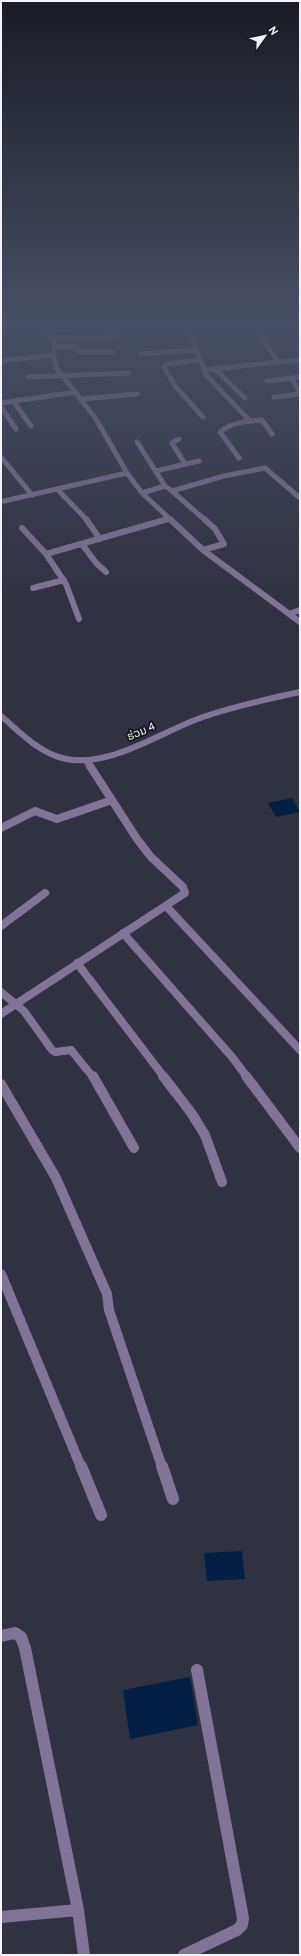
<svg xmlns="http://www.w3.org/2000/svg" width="301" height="1956" font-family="Overpass,'Noto Sans Lao',sans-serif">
	<rect width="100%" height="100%" fill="#303141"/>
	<!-- water -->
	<path fill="#031f43" d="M292 798 300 812 276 817 268 803Z
		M242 1551 245 1579 207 1581 204 1553Z
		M190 1677 198 1725 130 1739 123 1690Z"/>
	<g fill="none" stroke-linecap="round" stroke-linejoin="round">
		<!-- street-far4 -->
		<path stroke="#827398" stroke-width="5" d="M36 323 53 340 55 347 53 355 57 369 96 419 127 473 142 493 171 520
			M185 323 207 376 250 421
			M252 323 278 362
			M50 337 101 338 118 336 110 323
			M55 347 76 346 80 352H113
			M141 354 195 350
			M199 360 167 364 164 367 175 386 203 417
			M1 361 53 355
			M215 369 245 398
			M204 370 300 360
			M28 377 129 373
			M291 378 300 392
			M267 381 300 377
			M274 397 300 394
			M82 399 137 394
			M14 402 31 426
			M1 403 76 392
			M1 407 16 429
			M179 439 172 443 185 464
			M137 442 165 486 172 491 224 476 265 468 300 498
			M1 457 32 495
			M239 458 220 432C232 422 247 421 262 420L272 434
			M156 471 199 461
			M57 489 87 520
			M172 491 205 520
			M142 493 165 486
			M4 501 127 473
			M165 520 168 519"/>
		<!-- street-far3 -->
		<path stroke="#827398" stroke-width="6" d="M86 519 100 539
			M170 519 203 550 300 622
			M22 528 46 554 168 519
			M82 544 96 563 106 572
			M203 550 224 544 215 529 204 519
			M46 554 66 584 79 619
			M33 588 64 580
			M289 614 300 610
			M1 716C20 732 40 754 66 759 111 768 162 731 203 717 235 706 267 699 300 692
			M87 762 90 767"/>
		<!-- street-far2 -->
		<path stroke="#827398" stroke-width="8" d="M1 828 35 811 57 819 112 800
			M166 906 300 1050
			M1 926 45 893
			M123 933 232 1057 247 1077
			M77 963 164 1077
			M1 992 24 1011 52 1050 55 1052 71 1050 93 1077
			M1 1014 185 893 183 887 151 857 137 839 90 766"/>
		<!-- street-far1 -->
		<path stroke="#827398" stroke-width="10" d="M93 1076 134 1148
			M163 1076 192 1114 205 1135 222 1182
			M246 1076 300 1148
			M1 1084 56 1178 107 1294 109 1310 162 1467
			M1 1274 81 1467"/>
		<!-- street -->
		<path stroke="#827398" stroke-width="12" d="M81 1466 101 1515
			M162 1466 173 1499
			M1 1636 15 1633 21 1637 25 1648 78 1910 84 1955
			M1 1917 78 1910
			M184 1955 237 1930 242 1925 243 1918 197 1670"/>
	</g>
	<!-- sky -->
	<linearGradient id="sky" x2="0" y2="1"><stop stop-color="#1a1b24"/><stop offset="0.54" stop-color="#484e65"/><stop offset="1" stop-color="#484e65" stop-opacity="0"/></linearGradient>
	<rect width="301" height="597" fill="url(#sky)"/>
	<g text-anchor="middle" stroke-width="4" stroke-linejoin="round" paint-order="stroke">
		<!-- street labels -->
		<g font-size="11" fill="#f1f2fd" stroke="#191a21">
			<text transform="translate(141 731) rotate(-23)" y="4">ຮ່ວມ 4</text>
		</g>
	</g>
	<!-- border -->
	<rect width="301" height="1956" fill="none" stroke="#f1f2fd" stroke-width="4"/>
	<!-- north arrow -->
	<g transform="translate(265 36) rotate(57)" stroke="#191a21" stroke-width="3" paint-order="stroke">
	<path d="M0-3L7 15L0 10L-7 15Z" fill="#f1f2fd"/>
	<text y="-6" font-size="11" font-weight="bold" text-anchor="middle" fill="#f1f2fd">N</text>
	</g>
</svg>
